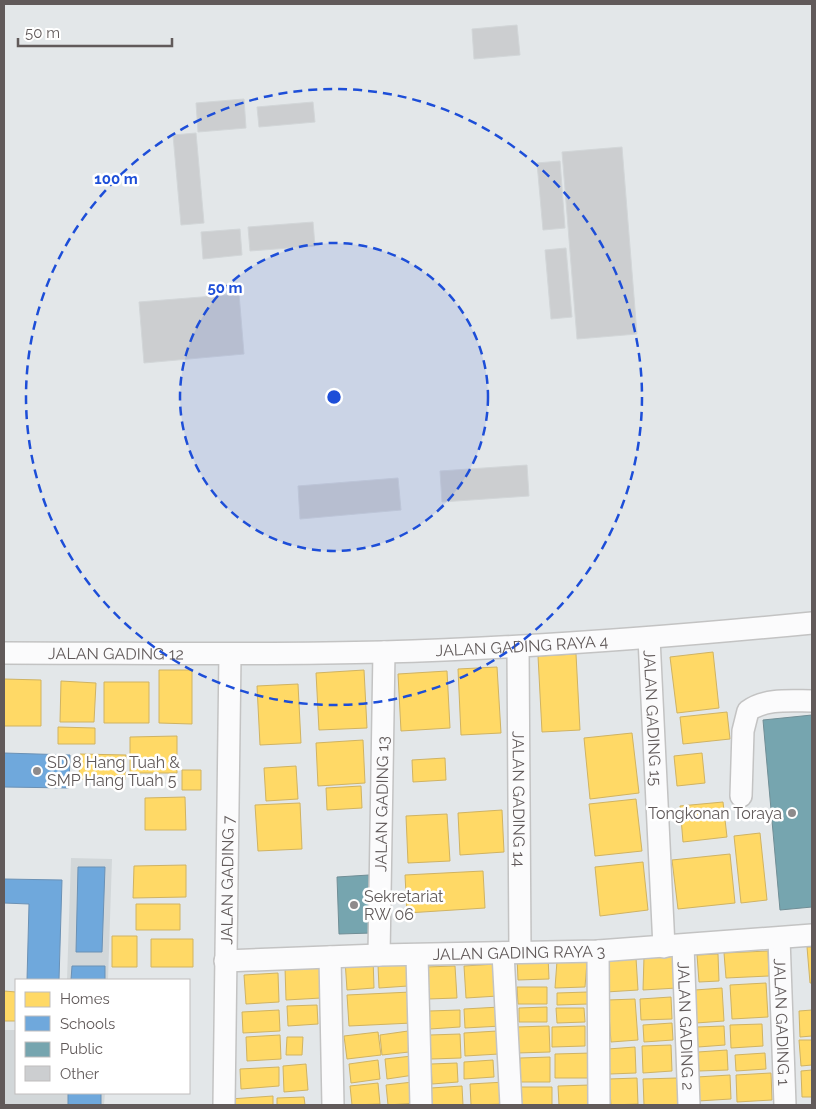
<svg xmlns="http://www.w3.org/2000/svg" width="816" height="1109" font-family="Raleway,sans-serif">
	<rect width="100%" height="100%" fill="#e3e7e9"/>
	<!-- education -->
	<path fill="#d2d7d9" d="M71 858 112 859 108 980H67Z
		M4 1030H16V1093H105L104 1105H4Z"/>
	<!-- homes -->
	<path fill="#ffd966" stroke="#d0b362" d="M713 652 719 708 677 713 670 657Z
		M576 654 580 730 542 732 538 656Z
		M497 667 501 733 461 735 458 669Z
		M159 670H192V724L159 723Z
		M364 670 367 728 319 730 316 673Z
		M447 671 450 728 401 731 398 674Z
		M4 679 41 680V726H4Z
		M61 681 96 683 94 722H60Z
		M104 682H149V723H104Z
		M298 684 301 743 260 745 257 686Z
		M727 712 730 739 683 744 680 717Z
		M58 727 95 728V744H58Z
		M632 733 639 793 590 799 584 738Z
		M177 736V773H130V737Z
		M363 740 365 783 318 786 316 743Z
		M702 753 705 783 677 786 674 756Z
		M80 754 126 755 125 780 79 779Z
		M445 758 446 780 413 782 412 760Z
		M296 766 298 799 266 801 264 768Z
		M182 770H201V790H182Z
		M361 786 362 808 327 810 326 788Z
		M185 797 186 830H145V798Z
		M636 799 642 851 595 856 589 804Z
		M723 802 727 837 683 842 680 806Z
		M300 803 302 849 258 851 255 805Z
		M502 810 504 852 460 855 458 813Z
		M447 814 450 861 408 863 406 816Z
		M760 833 767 900 741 903 734 836Z
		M730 854 735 903 678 909 672 860Z
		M643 862 648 910 600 916 595 867Z
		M186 865V897L133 898 134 866Z
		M483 871 485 908 407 913 405 875Z
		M136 904H180V930H136Z
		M112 936H137V967H112Z
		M151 939H193V967H151Z
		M807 947H812V983H810Z
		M768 951 769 976 726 978 724 953Z
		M718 954 719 981 699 982 697 955Z
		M674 955 677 988 643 990 644 957Z
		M548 956 549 979 518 980 517 957Z
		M373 958 374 988 347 990 345 960Z
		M636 958 638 990 606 992 605 960Z
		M557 961 587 962 585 987 555 988Z
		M407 964 408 986 379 988 378 965Z
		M496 964 498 996 466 998 464 966Z
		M320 966 321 998 286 1000 285 968Z
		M455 966 457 998 428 999 426 967Z
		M278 973 279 1002 246 1004 244 975Z
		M766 983 768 1017 732 1019 730 985Z
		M517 987H547V1004H518Z
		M722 988 724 1021 696 1023 695 990Z
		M4 991 16 992V1021H4Z
		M411 992 412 1023 349 1026 347 995Z
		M588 992V1004L557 1005V993Z
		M671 997 672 1019 641 1020 640 999Z
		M635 999 638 1040 611 1042 608 1000Z
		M317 1005 318 1024 288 1026 287 1006Z
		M500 1007 501 1026 465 1028 464 1009Z
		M547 1007V1022H519V1008Z
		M556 1008H584L585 1022 557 1023Z
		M279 1010 280 1031 243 1033 242 1012Z
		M460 1010V1027L430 1029 429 1011Z
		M812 1010V1036L800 1037 799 1011Z
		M672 1023 673 1040 644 1042 643 1025Z
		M762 1024 763 1046 731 1048 730 1025Z
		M549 1026 550 1052 517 1053 516 1027Z
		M585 1026V1046L552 1047V1027Z
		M724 1026 725 1045 698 1047 697 1027Z
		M415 1030 418 1051 382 1055 380 1035Z
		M497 1031 499 1054 465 1056 464 1033Z
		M378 1032 381 1055 347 1059 344 1036Z
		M460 1034 461 1058 431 1059 430 1035Z
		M280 1035 281 1059 247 1061 246 1037Z
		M287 1037H303L302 1055H286Z
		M799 1040H812V1065L801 1066Z
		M671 1045 672 1071 643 1073 642 1046Z
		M635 1047 636 1073 610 1074 608 1049Z
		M727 1050 728 1070 699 1071 698 1052Z
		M592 1053V1078H555V1054Z
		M765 1053 766 1069 736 1071 735 1055Z
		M412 1056 414 1075 387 1079 385 1059Z
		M550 1057V1082H520V1058Z
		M378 1060 380 1079 351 1083 349 1064Z
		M493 1060 494 1077 464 1079V1062Z
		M457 1063 458 1082 432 1084 431 1064Z
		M306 1064 308 1090 284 1092 283 1066Z
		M279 1067V1086L241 1089 240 1069Z
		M812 1070V1097H802L801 1071Z
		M771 1073 772 1100 737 1102 736 1075Z
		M730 1075 731 1099 698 1101 697 1077Z
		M637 1078 638 1104 611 1105 609 1079Z
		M677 1078 678 1105H644L643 1079Z
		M413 1082 416 1103 388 1105 386 1085Z
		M505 1082 506 1104 471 1105 470 1084Z
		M378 1083 380 1104 352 1105 350 1086Z
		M590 1085V1105H559L558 1086Z
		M462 1086 463 1105H432L431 1088Z
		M519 1087H552V1105H519Z
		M273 1096V1105H231L230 1099Z
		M304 1097 305 1105H277V1098Z"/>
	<!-- schools -->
	<path fill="#6fa8dc" stroke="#6b91b5" d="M4 753 70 755 69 788 4 787Z
		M78 867H105L102 952H76Z
		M4 879 62 880 59 980H27L29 904 4 903Z
		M72 966H105V980H71Z
		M68 1093H101V1105H68Z"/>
	<!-- public -->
	<path fill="#76a5af" stroke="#708e96" d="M812 715V907L780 910 763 720Z
		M369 875 372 933 339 934 337 877Z"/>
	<!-- building -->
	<path fill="#ccced0" stroke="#d2d6d8" d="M517 25 520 55 474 59 472 29Z
		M244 99 246 128 198 132 196 103Z
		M313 102 315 122 259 127 257 107Z
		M196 133 204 223 181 225 173 135Z
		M622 147 637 334 577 339 562 152Z
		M560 161 565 228 543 230 537 163Z
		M313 222 315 246 250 251 248 227Z
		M240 229 242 255 203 259 201 232Z
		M566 248 572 317 551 319 545 250Z
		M239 294 244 354 144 363 139 302Z
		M527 465 529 496 442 502 440 471Z
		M398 478 401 510 300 519 298 486Z"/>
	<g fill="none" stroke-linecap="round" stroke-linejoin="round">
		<defs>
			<g id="minor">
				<path id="s1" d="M649 638 664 947"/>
				<path id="s2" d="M518 647 520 952"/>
				<path id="s3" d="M4 653C130 653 256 655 382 652 526 648 669 637 812 623"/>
				<path d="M741 796 743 731 748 711C765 698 792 701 812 701"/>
				<path id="s4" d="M779 938 785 1105"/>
				<path id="s5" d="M683 946 689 1105"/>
				<path d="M598 951 599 1105"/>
				<path d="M503 953 511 1105"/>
				<path id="s6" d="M379 955 384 652"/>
				<path d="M417 955 421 1105"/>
				<path d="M330 957 333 1105"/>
				<path id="s7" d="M225 961 379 955 598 951 812 935"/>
				<path id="s8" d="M224 1105 230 655"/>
			</g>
		</defs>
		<!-- minor casing -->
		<use href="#minor" stroke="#c3c3c3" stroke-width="24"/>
		<!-- minor -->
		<use href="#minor" stroke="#fbfbfc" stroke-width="21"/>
	</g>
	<!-- distance rings -->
	<circle cx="334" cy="397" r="154" fill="#1d4ed8" fill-opacity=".12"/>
	<g fill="none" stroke="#1d4ed8" stroke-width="2.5" stroke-dasharray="9 6">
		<circle cx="334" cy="397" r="154"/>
		<circle cx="334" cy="397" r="308"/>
	</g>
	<!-- markers -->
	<g fill="#8e8b8c" stroke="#fff" stroke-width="2">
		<circle cx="37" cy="771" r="5"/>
		<circle cx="792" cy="813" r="5"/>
		<circle cx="354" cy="905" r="5"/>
	</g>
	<g text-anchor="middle" stroke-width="5" stroke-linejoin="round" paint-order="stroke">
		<!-- street labels -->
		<g font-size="16" fill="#615a5a" stroke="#fff">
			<text dy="6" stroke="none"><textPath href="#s3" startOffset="518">JALAN GADING RAYA 4</textPath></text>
			<text dy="6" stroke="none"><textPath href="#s3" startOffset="112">JALAN GADING 12</textPath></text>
			<text dy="6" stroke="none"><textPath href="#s1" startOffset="80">JALAN GADING 15</textPath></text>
			<text dy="6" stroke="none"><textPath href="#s2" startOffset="152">JALAN GADING 14</textPath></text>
			<text dy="6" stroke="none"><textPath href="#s6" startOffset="151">JALAN GADING 13</textPath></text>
			<text dy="6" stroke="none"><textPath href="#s8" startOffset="225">JALAN GADING 7</textPath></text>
			<text dy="6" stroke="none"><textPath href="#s7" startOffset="294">JALAN GADING RAYA 3</textPath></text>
			<text dy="6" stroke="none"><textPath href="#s4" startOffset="84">JALAN GADING 1</textPath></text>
			<text dy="6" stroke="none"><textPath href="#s5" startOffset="80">JALAN GADING 2</textPath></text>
		</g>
		<!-- poi labels -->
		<g font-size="16" fill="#615a5a" stroke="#fff" text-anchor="start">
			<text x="47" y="768">SD 8 Hang Tuah &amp;<tspan x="47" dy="18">SMP Hang Tuah 5</tspan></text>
			<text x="782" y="819" text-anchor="end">Tongkonan Toraya</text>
			<text x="364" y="902">Sekretariat<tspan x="364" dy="18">RW 06</tspan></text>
		</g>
	</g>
	<circle cx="334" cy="397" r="8" fill="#1d4ed8" stroke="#fff" stroke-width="2.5"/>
	<g font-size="15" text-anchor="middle" font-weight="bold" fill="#1d4ed8" stroke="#fff" stroke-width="5" stroke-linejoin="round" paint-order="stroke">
		<text x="116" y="184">100 m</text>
		<text x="225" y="293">50 m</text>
	</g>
	<!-- border -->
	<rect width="816" height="1109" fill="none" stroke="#615a5a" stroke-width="10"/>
	<!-- legend -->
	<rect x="15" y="979" width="175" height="115" fill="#ffffff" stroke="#c0bdbd"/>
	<rect x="25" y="992" width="25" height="15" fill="#ffd966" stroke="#c0bdbd"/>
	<text x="60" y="1004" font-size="15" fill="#615a5a">Homes</text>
	<rect x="25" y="1016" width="25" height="15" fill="#6fa8dc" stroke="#c0bdbd"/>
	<text x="60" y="1029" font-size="15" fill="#615a5a">Schools</text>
	<rect x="25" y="1042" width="25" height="15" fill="#76a5af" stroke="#c0bdbd"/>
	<text x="60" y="1054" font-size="15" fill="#615a5a">Public</text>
	<rect x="25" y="1066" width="25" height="15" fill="#ccced0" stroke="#c0bdbd"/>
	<text x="60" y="1079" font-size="15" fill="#615a5a">Other</text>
	<!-- scale -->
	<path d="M18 38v8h154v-8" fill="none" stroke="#615a5a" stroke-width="2.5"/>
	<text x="25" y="38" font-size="15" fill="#615a5a" stroke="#ffffff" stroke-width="4" paint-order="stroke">50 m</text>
</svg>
